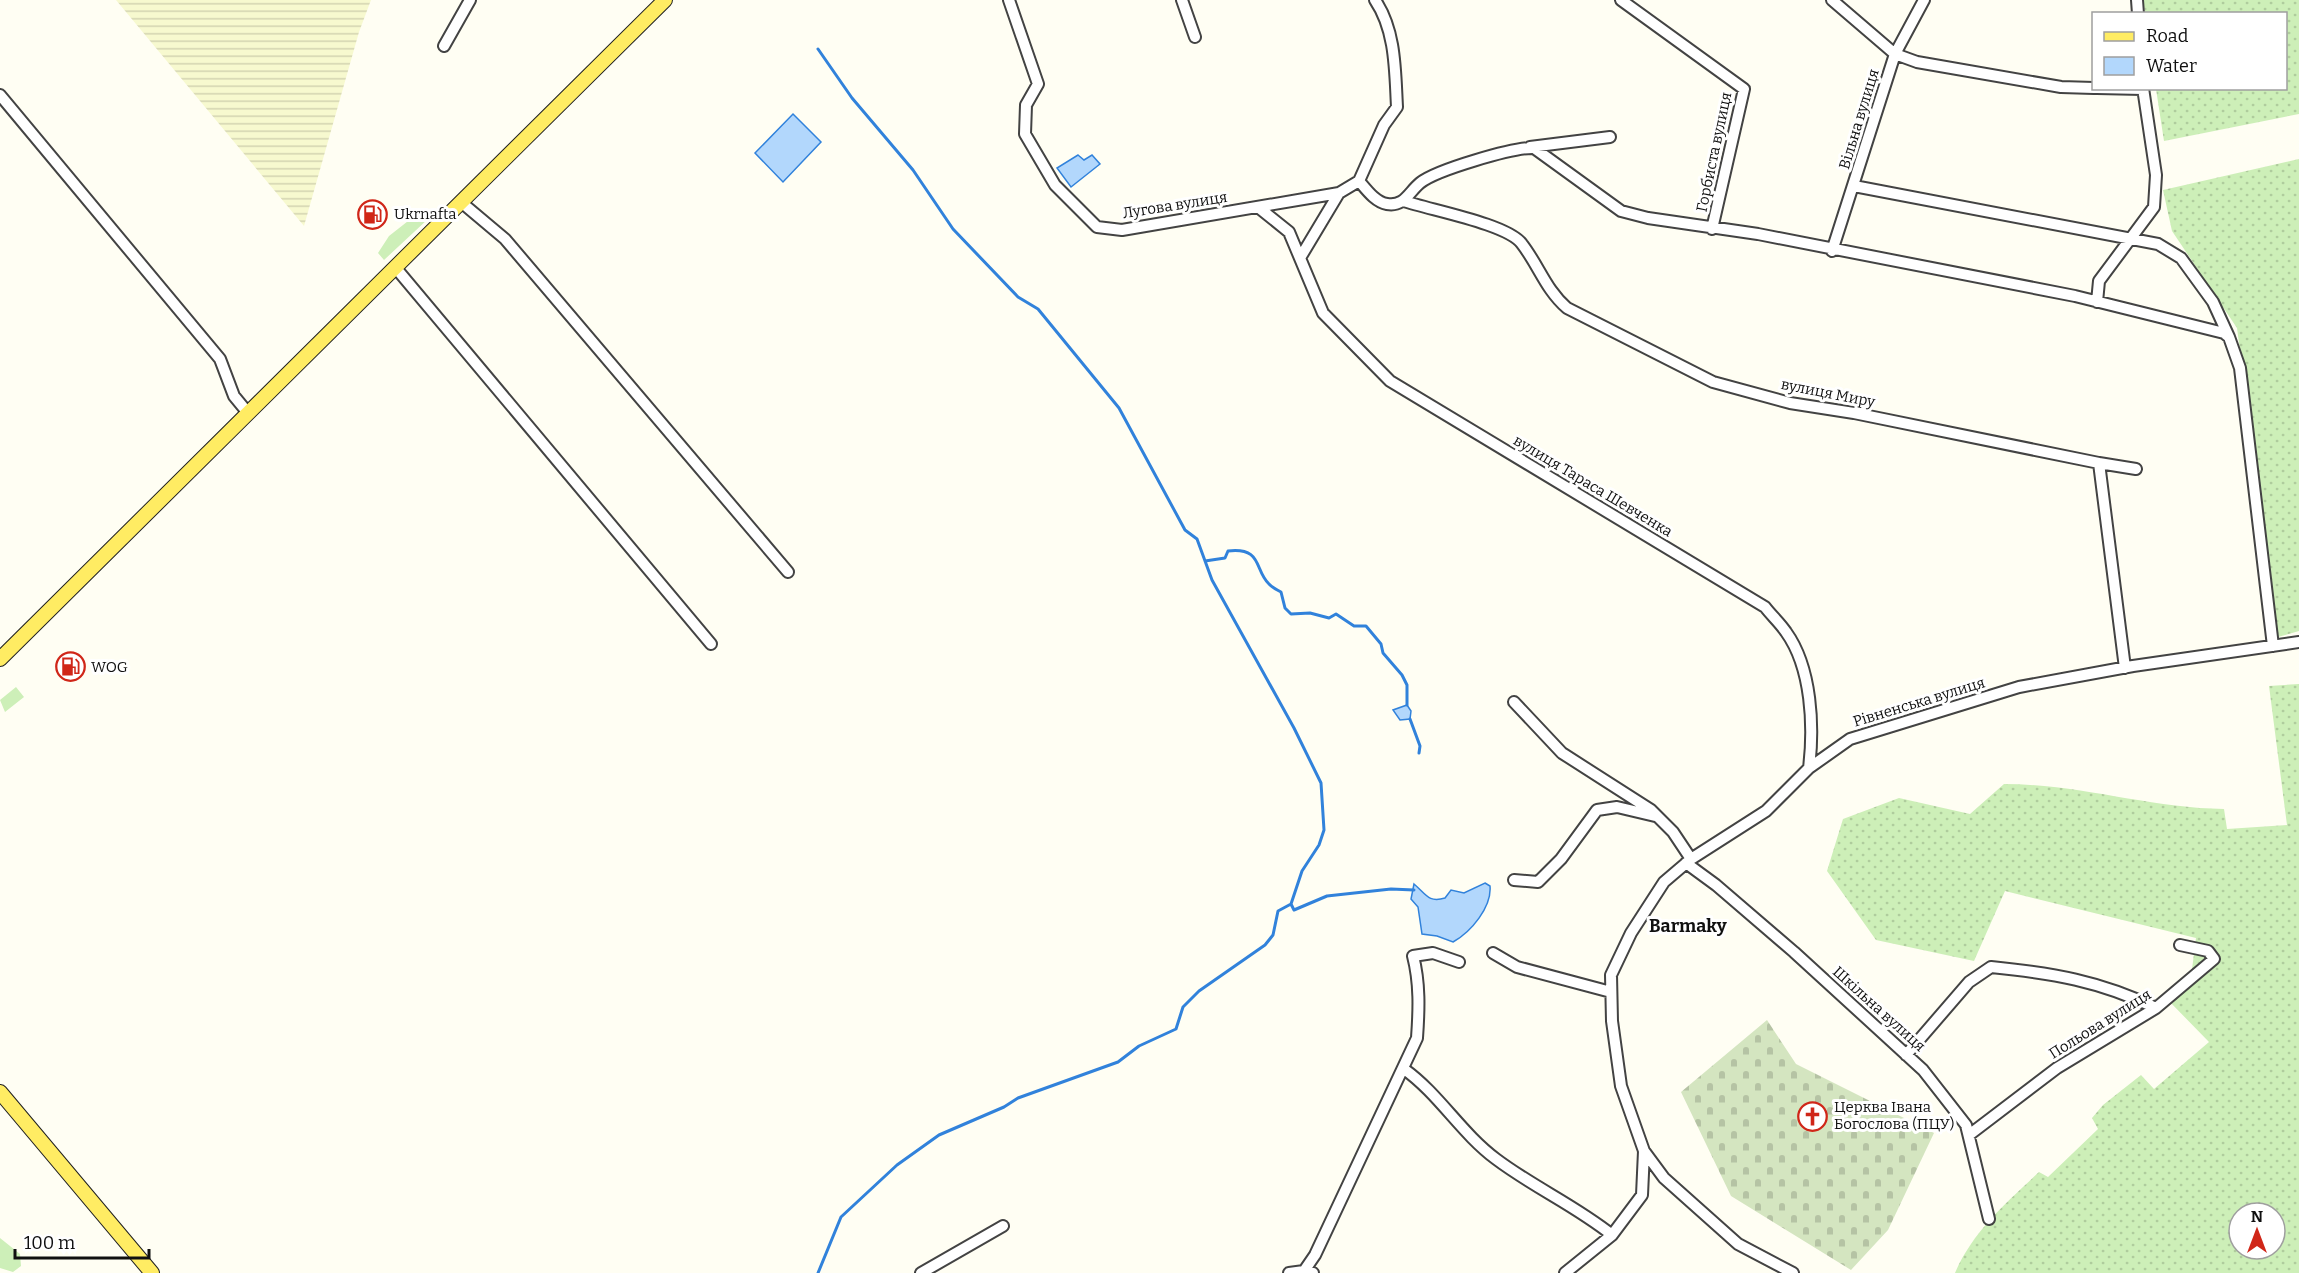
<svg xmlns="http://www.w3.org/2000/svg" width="2299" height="1273" font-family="Bitter,serif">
	<defs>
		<pattern id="farmland-rules" width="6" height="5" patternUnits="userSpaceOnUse" patternTransform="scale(1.5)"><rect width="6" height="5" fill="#f7f9cf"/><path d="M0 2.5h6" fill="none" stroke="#d3d4b1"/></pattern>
		<pattern id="cemetery-stones" width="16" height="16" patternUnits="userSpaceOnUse" patternTransform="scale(1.5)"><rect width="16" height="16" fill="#d4e5c0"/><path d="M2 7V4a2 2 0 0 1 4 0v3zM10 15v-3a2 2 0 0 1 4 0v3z" fill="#b5c3a4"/></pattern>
		<pattern id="garden-dots" width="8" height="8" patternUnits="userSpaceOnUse" patternTransform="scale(1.5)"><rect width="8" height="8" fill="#cdefb8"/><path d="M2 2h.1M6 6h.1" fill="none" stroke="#afcc9d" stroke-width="1.8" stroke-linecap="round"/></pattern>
	</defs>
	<rect width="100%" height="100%" fill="#fffef3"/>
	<!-- farmland -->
	<path fill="url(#farmland-rules)" d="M116 0H371L359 32 304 226Z"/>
	<!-- grass -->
	<path fill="#cdefb8" d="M417 214H425L428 219 384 260 378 253 389 236Z
		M16 687 24 697 5 712 0 700Z
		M0 1238 20 1254 21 1266 13 1272 0 1268Z"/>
	<!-- cemetery -->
	<path fill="url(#cemetery-stones)" d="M1767 1020 1796 1064 1934 1133 1888 1230 1851 1270 1731 1196 1681 1092Z"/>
	<!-- garden -->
	<path fill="url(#garden-dots)" fill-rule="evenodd" d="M2143 0H2299V114L2164 141 2156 89 2286 88V14L2145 13Z
		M2299 159V631L2278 637 2237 328 2172 231 2163 190Z
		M2299 684V1273H1955C1973 1231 2006 1203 2039 1172L2048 1177 2098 1129 2092 1118 2103 1105 2141 1075 2154 1089 2209 1042 2168 1000 2190 985 2196 938 2005 891 1974 961 1876 940 1827 871 1843 819 1899 798 1970 814 2004 784C2080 784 2149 808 2224 809L2227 829 2287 825 2269 686ZM2239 1213H2275V1249H2239Z"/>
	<!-- water -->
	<path fill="#b2d7fc" stroke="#3182db" stroke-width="1.5" d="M793 114 821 142 783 182 755 153Z
		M1078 155 1084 160 1092 155 1100 164 1071 187 1057 168Z
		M1407 705 1411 711 1410 719 1400 720 1393 710Z
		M1485 883 1490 886C1492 907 1471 932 1453 942L1437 936 1422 934 1418 907 1411 899 1414 884C1426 894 1428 903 1445 898L1451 890 1464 893Z"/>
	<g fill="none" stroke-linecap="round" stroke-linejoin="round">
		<!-- stream -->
		<path stroke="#3182db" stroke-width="3" d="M1205 561 1225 558 1228 551C1263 547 1254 570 1269 584 1272 587 1277 590 1281 592L1285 608 1291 614 1310 613 1329 618 1336 614 1354 626H1366L1381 644 1383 653 1402 675 1407 685V705
			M1410 719 1420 746 1419 753
			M1291 904 1294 910 1327 896 1391 889 1414 890
			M818 1273 841 1217 897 1165 939 1135 1004 1107 1018 1098 1118 1062 1139 1046 1176 1029 1183 1007 1199 991 1265 945 1273 935 1278 911 1291 904 1302 871 1319 845 1324 830 1321 783 1294 728 1212 580 1197 539 1185 530 1119 408 1038 309 1018 297 953 229 913 170 852 98 818 49"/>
		<defs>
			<path id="minor" d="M1009 0 1038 84 1026 105 1025 134 1055 185 1097 227 1122 230 1339 193
				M1182 0 1195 37
				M1621 0 1744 89 1712 229
				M1832 0 1895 54 1917 62 2061 87 2094 88
				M2137 0 2138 14
				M444 46 470 0
				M2097 88 2143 89
				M0 95 220 359 234 396 248 413
				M1530 147 1610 137
				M1359 181C1366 189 1375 202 1387 204 1404 207 1409 192 1420 183 1436 170 1514 147 1534 148L1621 211 1648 218 1758 234 2075 296 2224 333 2229 337 2240 368 2273 646
				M1854 186 2158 244 2181 258 2213 302 2229 337
				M1404 201C1430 210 1508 224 1522 244 1539 266 1546 290 1567 308L1713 382 1790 403 1854 413 2099 463 2125 668
				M461 202 505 239 788 572
				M1258 207 1289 232 1323 313 1390 381 1765 607C1772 616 1780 623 1786 632 1812 668 1814 727 1809 768
				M1832 251 1895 54 1924 0
				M1300 258 1339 193 1359 181 1384 125 1397 107C1395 71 1396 31 1375 0
				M395 267 711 644
				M2097 302 2099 281 2154 207 2156 175 2143 88
				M2099 463 2136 469
				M1514 702 1562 753 1651 810 1673 832 1691 859
				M1686 863 1716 885 1794 952 1923 1070 1966 1125 1989 1219
				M1514 880 1538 882 1561 859 1597 810 1617 807 1655 816
				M1493 953 1517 967 1611 992
				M1906 1055 1969 982 1991 967C2052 973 2100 981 2156 1008
				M1404 1069C1439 1094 1461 1133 1496 1159 1533 1187 1576 1206 1612 1235
				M1969 1135 2057 1068 2156 1008 2214 959 2208 951 2180 945
				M1644 1151 1664 1178 1738 1244 1793 1273
				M1304 1271 1315 1255 1417 1038C1419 1010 1420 983 1413 956L1433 953 1459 962
				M921 1273 1003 1226
				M1289 1273 1304 1271 1313 1273
				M1565 1273 1612 1235 1642 1195 1644 1151 1621 1086 1612 1021 1611 975 1631 933 1664 882 1691 859 1766 811 1809 768 1850 739 2019 687 2133 666 2299 642"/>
			<path id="major" d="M0 659 665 0
				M0 1092 152 1273"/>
		</defs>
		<!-- minor casing -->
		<use href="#minor" stroke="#434343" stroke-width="14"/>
		<!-- major casing -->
		<use href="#major" stroke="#212121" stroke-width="16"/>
		<!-- minor -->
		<use href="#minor" stroke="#fff" stroke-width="10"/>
		<!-- major -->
		<use href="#major" stroke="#ffec63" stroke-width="14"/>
	</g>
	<!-- icons -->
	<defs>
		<symbol id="fuel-ring" viewBox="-11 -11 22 22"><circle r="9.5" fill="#fff" stroke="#d02618" stroke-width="1.5"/><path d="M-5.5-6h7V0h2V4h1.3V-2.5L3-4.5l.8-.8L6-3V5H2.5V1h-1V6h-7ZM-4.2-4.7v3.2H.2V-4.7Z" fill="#d02618"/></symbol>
		<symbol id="church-ring" viewBox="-11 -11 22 22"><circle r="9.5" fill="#fff" stroke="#d02618" stroke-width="1.5"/><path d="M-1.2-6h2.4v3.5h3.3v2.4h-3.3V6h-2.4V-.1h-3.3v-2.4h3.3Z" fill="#d02618"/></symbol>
	</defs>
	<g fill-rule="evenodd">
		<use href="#fuel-ring" x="356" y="198" width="33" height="33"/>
		<use href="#fuel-ring" x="54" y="650" width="33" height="33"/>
		<use href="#church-ring" x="1796" y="1100" width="33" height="33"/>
	</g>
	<g text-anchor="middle" stroke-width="6" stroke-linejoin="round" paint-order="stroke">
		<!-- street labels -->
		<g font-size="15" fill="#101010" stroke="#fff">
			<text transform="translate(1859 119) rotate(-73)" y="5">Вільна вулиця</text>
			<text transform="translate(1714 152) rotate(-78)" y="5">Горбиста вулиця</text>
			<text transform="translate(1175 205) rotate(-9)" y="5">Лугова вулиця</text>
			<text transform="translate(1828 393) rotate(11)" y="5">вулиця Миру</text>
			<text transform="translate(1593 486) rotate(31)" y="5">вулиця Тараса Шевченка</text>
			<text transform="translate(1919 702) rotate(-17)" y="5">Рівненська вулиця</text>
			<text transform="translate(1879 1009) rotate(42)" y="5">Шкільна вулиця</text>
			<text transform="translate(2100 1024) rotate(-32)" y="5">Польова вулиця</text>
		</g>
		<!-- poi labels -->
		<g font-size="15" fill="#101010" stroke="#fff" text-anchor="start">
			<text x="394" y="219">Ukrnafta</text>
			<text x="91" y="672">WOG</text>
			<text x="1834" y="1112">Церква Івана<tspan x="1834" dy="17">Богослова (ПЦУ)</tspan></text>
		</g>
		<!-- quarter labels -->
		<g font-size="18" font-weight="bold" fill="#101010" stroke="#fff">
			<text x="1688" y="932">Barmaky</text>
		</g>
	</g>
	<!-- legend -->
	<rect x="2092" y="12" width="195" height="78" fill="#ffffff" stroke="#9f9f9f" stroke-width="1.5"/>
	<rect x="2104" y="32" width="30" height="9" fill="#ffec63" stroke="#9f9f9f" stroke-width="1.5"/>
	<text x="2146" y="42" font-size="18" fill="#101010">Road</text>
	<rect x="2104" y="57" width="30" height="18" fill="#b2d7fc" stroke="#9f9f9f" stroke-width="1.5"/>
	<text x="2146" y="72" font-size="18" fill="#101010">Water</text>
	<!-- north arrow -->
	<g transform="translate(2257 1231)"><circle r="28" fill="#ffffff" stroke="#9f9f9f" stroke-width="1.5"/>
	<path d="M0-4.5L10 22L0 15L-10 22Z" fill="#d02618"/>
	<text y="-9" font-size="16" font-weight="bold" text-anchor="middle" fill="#101010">N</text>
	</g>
	<!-- scale -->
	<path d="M15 1249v9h134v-9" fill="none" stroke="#101010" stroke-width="3"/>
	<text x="24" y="1249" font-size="18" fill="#101010" stroke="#ffffff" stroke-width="4.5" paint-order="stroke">100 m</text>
</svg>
